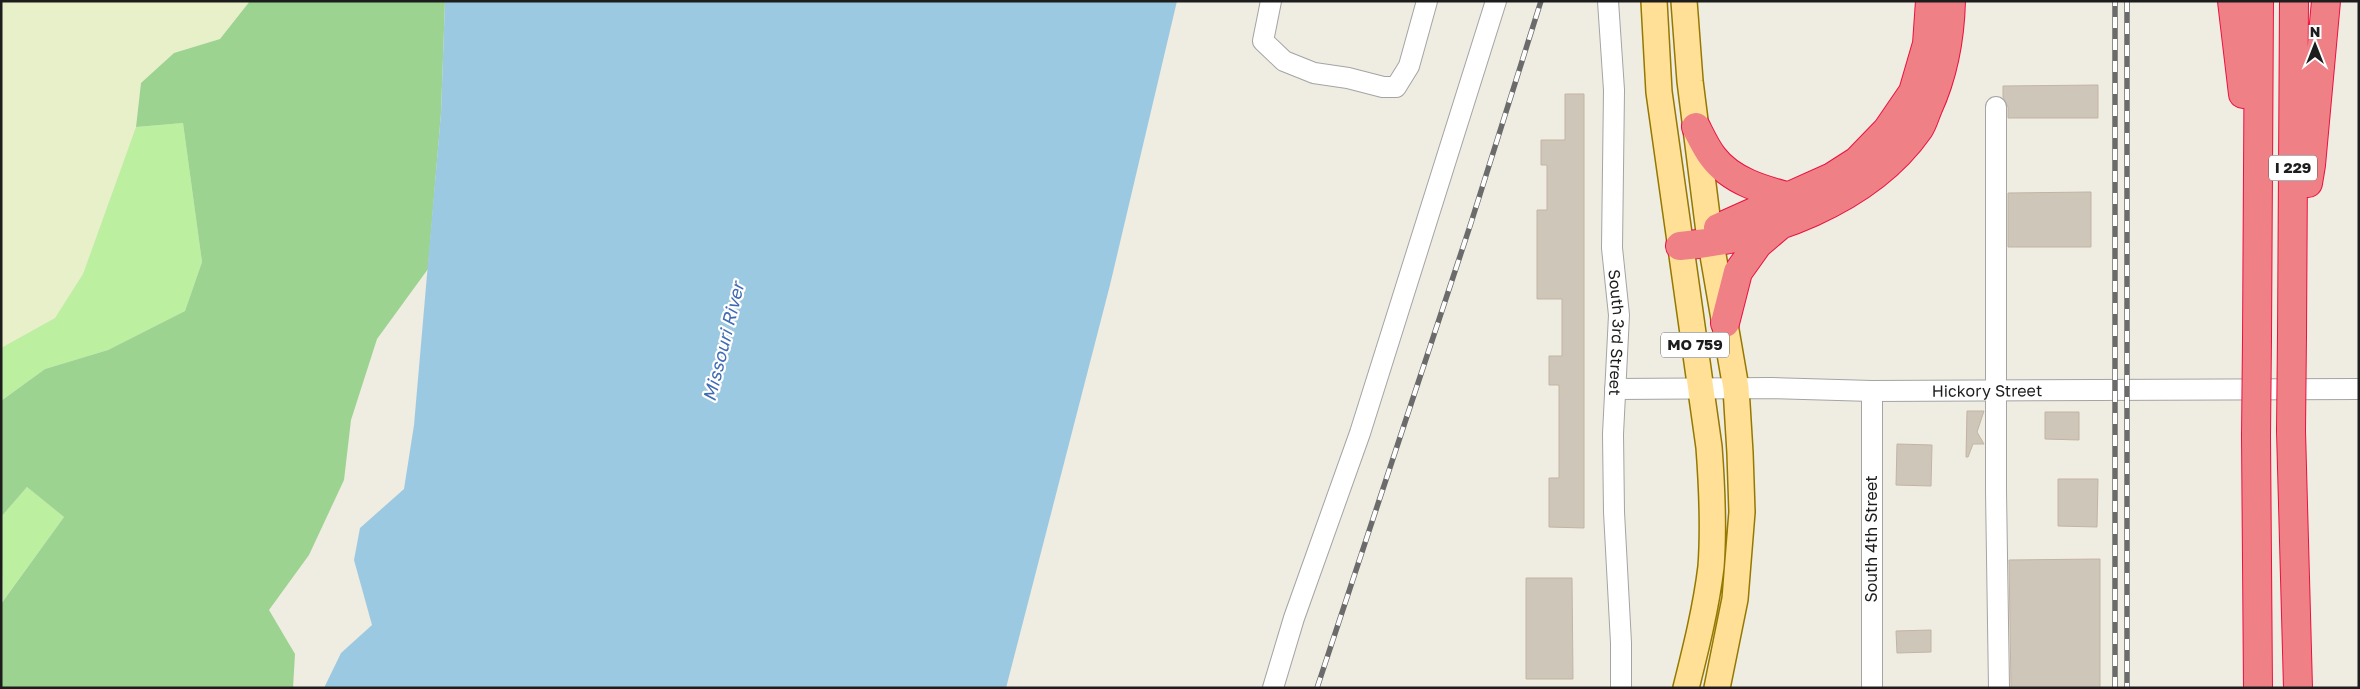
<svg xmlns="http://www.w3.org/2000/svg" width="2360" height="689" font-family="'Golos Text',sans-serif">
	<rect width="100%" height="100%" fill="#efece1"/>
	<!-- farmland -->
	<path fill="#e8f0ca" d="M1 1H250L220 39 174 53 141 83 136 127 83 274 55 318 1 348Z"/>
	<!-- grass -->
	<path fill="#bdefa1" d="M183 123 202 262 185 311 108 350 45 369 1 401V348L55 318 83 274 136 127Z
		M27 487 64 517 3 601 1 517Z"/>
	<!-- forest -->
	<path fill="#9cd391" d="M250 1H445L441 113 428 269 377 339 351 420 344 480 309 555 269 610 295 654 293 688H1V604L64 517 27 487 1 517V401L45 369 108 350 185 311 202 262 183 123 136 127 141 83 174 53 220 39Z"/>
	<!-- water -->
	<path fill="#9cc9e2" d="M445 1H1177L1110 285 1006 688H324L341 653 372 625 354 560 360 528 404 489 414 425 441 113Z"/>
	<!-- building -->
	<path fill="#cfc6ba" stroke="#c2b4a2" d="M2098 85V118H2008V107L2003 97V86Z
		M1565 94H1584V528L1549 527V478H1559V385H1549V356H1562V299H1537V210H1547V165H1541V140H1565Z
		M2091 192V247H2008V193Z
		M1967 411H1984L1977 432 1984 444H1973L1968 457H1966Z
		M2045 412H2079V440L2045 439Z
		M1897 444 1932 445 1931 486 1896 485Z
		M2058 479H2098L2097 527 2058 526Z
		M2100 559V688H2011L2009 560Z
		M1526 578H1572L1573 679H1526Z
		M1931 630V652L1897 653 1896 631Z"/>
	<g fill="none" stroke-linecap="round" stroke-linejoin="round">
		<defs>
			<g id="minor">
				<path d="M1271 1 1263 41 1284 61 1314 73 1348 78 1383 87H1396L1409 66 1427 1"/>
				<path id="s1" d="M1608 1 1614 90 1612 248 1619 315 1613 434 1614 512 1621 643V688"/>
				<path d="M1996 107V491L1999 688"/>
				<path id="s2" d="M1615 389 1772 388 1872 391 2359 389"/>
				<path d="M1872 391V688"/>
				<path d="M1273 688 1294 618 1360 433 1496 1"/>
			</g>
			<path id="major" d="M1654 1 1659 92 1709 447C1712 487 1714 527 1711 567 1706 608 1696 648 1686 688
				M1684 1 1690 81 1709 232 1736 388 1740 453 1742 512 1735 599 1717 688"/>
			<path id="highway" d="M2232 1 2243 94
				M1696 127C1701 137 1706 148 1713 157 1731 181 1763 190 1790 197
				M2308 183 2311 165 2326 1
				M1718 228 1832 177 1857 161 1887 130 1913 92 1927 44 1930 1
				M1680 246C1765 239 1868 202 1919 129 1923 123 1925 115 1928 108 1944 73 1950 39 1951 1
				M1725 323 1738 272 1758 244 1778 227
				M2292 335 2294 1
				M2257 339 2259 1
				M2291 431 2298 688
				M2256 436 2258 688"/>
		</defs>
		<!-- minor casing -->
		<use href="#minor" stroke="#a4a4a4" stroke-width="22"/>
		<!-- major casing -->
		<use href="#major" stroke="#957800" stroke-width="28"/>
		<!-- highway casing -->
		<use href="#highway" stroke="#ea113f" stroke-width="30"/>
		<!-- minor -->
		<use href="#minor" stroke="#fff" stroke-width="20"/>
		<!-- major -->
		<use href="#major" stroke="#ffe096" stroke-width="25"/>
		<!-- highway -->
		<use href="#highway" stroke="#ef8086" stroke-width="28"/>
		<defs>
			<path id="rail" d="M2127 1V688
				M1317 688 1470 226 1541 1
				M2115 688V1"/>
		</defs>
		<!-- rail casing -->
		<use href="#rail" stroke="#6b6b6b" stroke-width="5.5"/>
		<!-- rail -->
		<use href="#rail" stroke="#fff" stroke-width="4" stroke-dasharray="11" stroke-linecap="butt"/>
		<defs>
			<path id="highway-bridge" d="M2291 431 2292 335
				M2256 436 2257 339"/>
		</defs>
		<!-- highway-bridge casing -->
		<use href="#highway-bridge" stroke="#ea113f" stroke-width="30" stroke-linecap="butt"/>
		<!-- highway-bridge -->
		<use href="#highway-bridge" stroke="#ef8086" stroke-width="28"/>
	</g>
	<g text-anchor="middle" stroke-width="4.5" stroke-linejoin="round" paint-order="stroke">
		<!-- shield labels -->
		<g fill="#fff" stroke="#616161" stroke-width="1">
			<rect x="2269" y="155.5" width="48" height="25" rx="4"/>
			<rect x="1661" y="332.5" width="68" height="25" rx="4"/>
		</g>
		<g font-size="15" font-weight="bold" fill="#1d1d1d">
			<text x="2293" y="173">I 229</text>
			<text x="1695" y="350">MO 759</text>
		</g>
		<!-- street labels -->
		<g font-size="16" fill="#1d1d1d" stroke="#fff">
			<text dy="6" stroke="none"><textPath href="#s1" startOffset="332">South 3rd Street</textPath></text>
			<text dy="6" stroke="none"><textPath href="#s2" startOffset="372">Hickory Street</textPath></text>
			<text transform="translate(1871 539) rotate(-90)" y="6">South 4th Street</text>
		</g>
		<!-- water labels -->
		<g font-size="18" font-style="italic" fill="#406bb6" stroke="#fff">
			<text transform="translate(724 342) rotate(-76)" y="6">Missouri River</text>
		</g>
	</g>
	<!-- border -->
	<rect width="2360" height="689" fill="none" stroke="#1d1d1d" stroke-width="5"/>
	<!-- north arrow -->
	<g transform="translate(2315 45)" stroke="#ffffff" stroke-width="4" paint-order="stroke">
	<path d="M0-4L9 19L0 12L-9 19Z" fill="#1d1d1d"/>
	<text y="-8" font-size="14" font-weight="bold" text-anchor="middle" fill="#1d1d1d">N</text>
	</g>
</svg>
